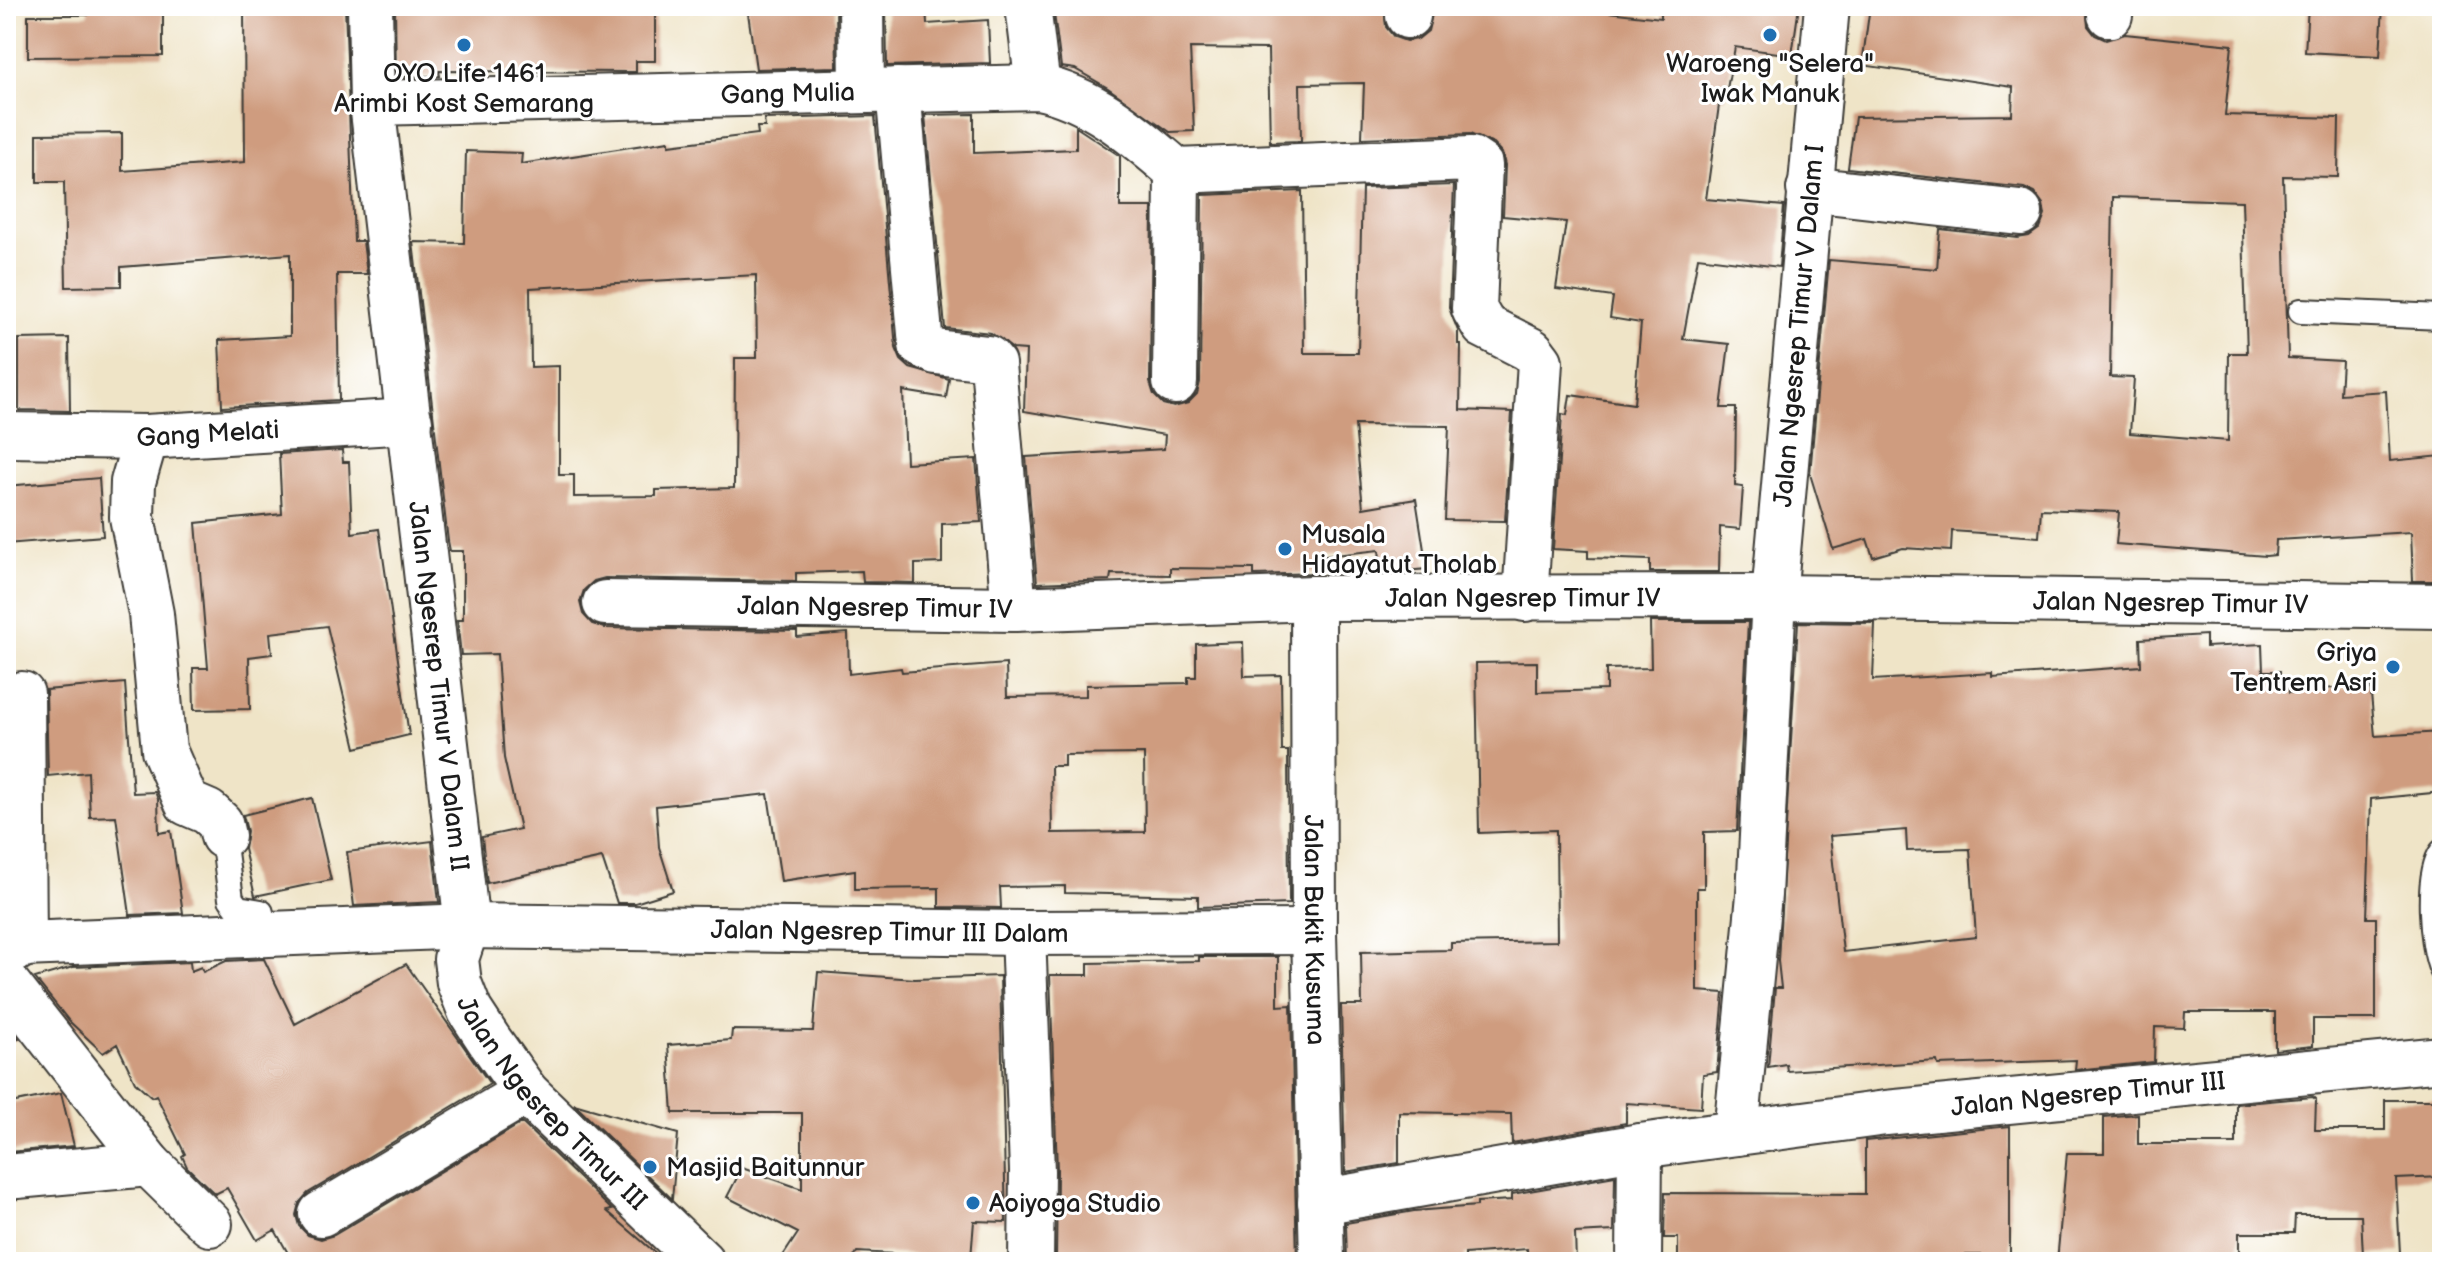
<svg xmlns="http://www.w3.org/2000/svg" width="2448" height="1268" font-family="'Balsamiq Sans',sans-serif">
	<rect width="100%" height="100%" fill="#fff"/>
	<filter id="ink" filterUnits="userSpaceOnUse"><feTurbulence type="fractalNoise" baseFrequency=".0125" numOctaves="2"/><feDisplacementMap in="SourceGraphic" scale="16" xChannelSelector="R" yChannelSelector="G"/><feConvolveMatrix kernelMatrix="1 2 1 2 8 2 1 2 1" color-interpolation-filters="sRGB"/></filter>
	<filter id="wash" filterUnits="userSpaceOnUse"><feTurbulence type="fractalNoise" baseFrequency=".006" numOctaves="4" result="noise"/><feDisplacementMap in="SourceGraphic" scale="32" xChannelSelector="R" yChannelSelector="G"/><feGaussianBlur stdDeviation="1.8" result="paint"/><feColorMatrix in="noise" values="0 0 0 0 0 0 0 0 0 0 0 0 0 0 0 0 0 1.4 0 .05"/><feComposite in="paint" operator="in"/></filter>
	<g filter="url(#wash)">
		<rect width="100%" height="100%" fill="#efe4c7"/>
		<g id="blocks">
			<!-- building -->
			<path fill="#cf9c7f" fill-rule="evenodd" d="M88 6H163V56L28 57V15H88Z
				M244 6H345L354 241H363L367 274H337L339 400 222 407 219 340 290 336V254L121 267V286L66 287 64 182H37V134L122 133V171L245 162Z
				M395 6H655V61H636V72L439 71 440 76 396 77Z
				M747 6H836L837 67 756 69Z
				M886 6H926L927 24 988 20 990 63 887 66Z
				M1053 6H1384L1386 27 1394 37 1406 41 1418 39 1428 31 1434 6H1554L1661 18V6H1799L1792 55 1735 47 1725 99 1720 98 1706 199 1784 206 1779 267 1698 257 1683 339 1729 344 1721 408H1736L1735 486 1743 487 1740 529 1720 527 1719 572H1650V560L1588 558V551L1553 549 1562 414 1567 415 1570 395 1634 404 1641 323 1610 318 1613 297 1556 289 1566 222 1503 216 1505 165 1502 153 1494 144 1470 134 1362 138 1364 83 1300 84 1301 141 1270 142 1268 49 1190 48 1194 131 1170 132 1108 88 1075 69 1061 67Z
				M1870 6H2086L2088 26 2095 35 2106 40 2125 34 2232 45 2225 115 2339 118 2338 177 2283 176 2288 358 2342 361 2340 394 2386 391 2390 461 2442 456V581H2413L2411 532 2276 540 2275 555 2266 556 2116 544 2119 512 2041 509 2039 537 1952 531 1951 551 1903 548 1873 557 1867 539 1833 549 1810 474 1829 260 1937 269 1940 229 2018 238 2029 236 2040 228 2045 215 2043 204 2035 193 2024 188 1848 168 1855 117 2012 115 2013 87 1862 65ZM2113 197 2242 201 2247 353H2229L2228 441 2130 433 2134 378 2110 377Z
				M2308 6H2383L2380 56 2305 52Z
				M974 114V153L1076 149V127L1120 156V207H1152L1150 382 1154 395 1163 404 1174 407 1188 403 1197 394 1200 382 1202 195 1302 191 1304 353H1358L1362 188 1454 185 1449 308 1458 331V344H1461L1460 410 1512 412 1505 521 1445 520 1449 426 1355 425 1363 508 1416 499 1427 569 1382 573 1379 550 1317 557V573L1254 575V569L1170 568V575L1111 574 1110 580 1037 583 1026 457 1164 449 1165 435 1024 411 1026 350 1013 349 991 333 945 328 925 115Z
				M875 116 896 348 901 360 910 368 949 379 946 398 903 391 906 463 976 459 981 522 942 524V563L915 564V583L863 582 862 571 796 573V581L605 578 594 581 584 590 580 602 583 614 592 624 605 628 797 631V637L848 633 849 674 901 668 902 672 1006 664 1007 697 1086 696V685L1188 683V677H1196V644L1243 642 1244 676 1281 675 1282 751H1288L1289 904 1198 907V896L1065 893V886L1000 887 1001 908 939 907V888L855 889V870L781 881 768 794 656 806 659 847 673 891 635 903H617L602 858 487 883 482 837 520 829 504 758 497 654 461 655 457 620H463V551H450L448 541 413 242 464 243 466 151 522 153 521 164 669 141V145L758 134 757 127H765L764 119ZM756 275 757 358H735L734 488 656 490V496L574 497V475H559V366L531 367 530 288ZM1144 754 1145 832 1052 833 1051 766H1064V755Z
				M69 338 70 411 19 410V339Z
				M342 450 343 462H349L352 533 379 529 409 735 356 748 327 626 270 633 272 654 249 657 250 709 194 710 193 668H208L196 523 282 514 279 454Z
				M99 478 103 536 6 544V486Z
				M1650 622H1748L1737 831 1704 832V888H1697V991L1724 993 1717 1072 1703 1074 1701 1108 1626 1103V1123L1512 1143 1511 1114 1399 1112V1163L1345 1172 1341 1005H1362L1361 952 1451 950V943L1557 941 1556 830 1479 833 1476 663 1537 662V692L1606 690V669L1651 668Z
				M1798 622 1875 623 1873 680 1993 673V677L2141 666 2140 639 2206 635V647L2262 644 2263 671H2280V681H2288L2289 693 2370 684 2375 736 2442 732V792L2371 799 2367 918H2376V1019H2313V1046L2275 1050V1012H2185L2184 1028 2155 1027 2154 1062 2075 1070 2076 1060 1938 1065 1937 1061 1787 1071 1786 1064 1768 1067 1775 988H1781L1778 961ZM1906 830 1907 851 1970 849 1976 937 1843 952 1830 836Z
				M125 683 133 793 155 792 158 799 159 833 171 831 183 913 130 915 116 816 90 817 88 772 48 776 46 690Z
				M312 798 331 880 255 896 244 849 247 831 243 815Z
				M432 841 439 902 354 906 347 852Z
				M1199 957H1278V1006L1291 1005 1297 1262H1056L1057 1170 1050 975H1088V963L1199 961Z
				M264 959 295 1024 406 964 490 1084 308 1193 299 1203 296 1215 299 1226 308 1235 321 1239 334 1235 522 1123 612 1210 607 1211 666 1262H293L275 1230 257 1240 227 1188 215 1194 187 1167 182 1156 185 1154 156 1095 152 1097 135 1082 117 1044 103 1053 69 1021 35 978 73 967 190 962 191 971 201 967 203 972 226 961Z
				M818 972 915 979 1000 976 1006 1222 974 1221 971 1258 857 1252 851 1262H779L798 1233 727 1197 742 1168 802 1189V1113H673L668 1045 731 1040 732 1030 813 1031Z
				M6 1022 19 1039 6 1043Z
				M61 1093 74 1146 9 1152 6 1104Z
				M2313 1097 2316 1100 2315 1130H2385V1100H2442V1177L2396 1179 2400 1253 2363 1255 2361 1215H2295L2294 1233H2239V1262H2057L2067 1153H2104V1117L2138 1114V1144H2236V1104Z
				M574 1104 678 1134 672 1199Z
				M2010 1126V1255H1937V1260L1859 1262H1678V1238H1664L1665 1193 1865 1194V1141Z
				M1615 1176 1614 1231 1575 1233 1576 1262H1528L1527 1249 1465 1254V1261L1347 1262 1346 1223 1414 1211 1477 1206V1202L1512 1200V1194Z"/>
		</g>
	</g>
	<g filter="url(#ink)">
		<use href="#blocks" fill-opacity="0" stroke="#3c3a36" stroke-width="2"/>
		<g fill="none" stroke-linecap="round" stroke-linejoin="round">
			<defs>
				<path id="lane" d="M2301 311 2442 317
					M223 836 231 899 238 908 261 912 263 935
					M2442 852C2426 874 2431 946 2442 970"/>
				<g id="street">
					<path id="s1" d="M370 6 372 103 467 926 456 959 459 983 470 1011 489 1040 526 1092 702 1262"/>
					<path d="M861 6 862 90"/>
					<path d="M1028 6 1038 87"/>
					<path d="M2110 15 2111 6"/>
					<path d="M1408 16 1409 6"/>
					<path d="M898 90 921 345 936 352 988 358 993 364 1014 609"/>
					<path id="s2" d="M372 103 1038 87C1093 98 1135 135 1177 171L1471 159 1480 165 1474 309 1484 326 1531 350 1540 362 1525 599"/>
					<path d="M1809 189 2020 213"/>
					<path d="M1175 382 1177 171"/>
					<path id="s3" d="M6 435 146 437 410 421"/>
					<path d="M146 437 133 482 132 517 151 614 164 750 187 803 208 812 220 823 223 836"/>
					<path id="s4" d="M1313 598 1314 932 1322 1262"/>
					<path id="s5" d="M605 603 1014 609 1313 598 1774 597 2442 606"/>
					<path d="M1023 933 1032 1171 1031 1262"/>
					<path id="s6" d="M24 944 467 926 1023 933 1314 932"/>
					<path d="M6 955 24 944 22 694"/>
					<path d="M6 982 149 1164 210 1224"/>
					<path id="s7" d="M1736 1133 1759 895 1774 597 1827 6"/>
					<path d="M6 1177 149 1164"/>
					<path id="s8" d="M1320 1202 1640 1146 1886 1113 2442 1059"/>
					<path d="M321 1214 526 1092"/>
					<path d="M1639 1262 1640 1146"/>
				</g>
			</defs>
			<!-- lane casing -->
			<use href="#lane" stroke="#3c3a36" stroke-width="28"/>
			<!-- street casing -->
			<use href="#street" stroke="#3c3a36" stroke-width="48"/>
			<!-- lane -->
			<use href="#lane" stroke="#fff" stroke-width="24"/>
			<!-- street -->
			<use href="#street" stroke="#fff" stroke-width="44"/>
		</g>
	</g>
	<!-- markers -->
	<g fill="#1f6fb2" stroke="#fff" stroke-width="3">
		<circle cx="1770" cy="35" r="8"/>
		<circle cx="464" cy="45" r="8"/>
		<circle cx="1285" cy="549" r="8"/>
		<circle cx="2393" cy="667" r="8"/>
		<circle cx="650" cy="1167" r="8"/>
		<circle cx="973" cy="1203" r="8"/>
	</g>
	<g text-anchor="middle" stroke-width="6" stroke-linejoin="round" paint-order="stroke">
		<!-- poi labels -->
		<g font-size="26" fill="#1c1c1c" stroke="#fff" text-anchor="start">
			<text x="1770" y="72" text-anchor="middle">Waroeng "Selera"<tspan x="1770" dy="30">Iwak Manuk</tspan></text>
			<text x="464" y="82" text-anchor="middle">OYO Life 1461<tspan x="464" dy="30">Arimbi Kost Semarang</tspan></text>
			<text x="1301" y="543">Musala<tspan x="1301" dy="30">Hidayatut Tholab</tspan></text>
			<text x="2377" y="661" text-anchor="end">Griya<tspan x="2377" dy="30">Tentrem Asri</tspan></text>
			<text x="666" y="1176">Masjid Baitunnur</text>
			<text x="989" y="1212">Aoiyoga Studio</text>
		</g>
		<!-- street labels -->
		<g font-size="26" fill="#1c1c1c" stroke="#fff">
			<text dy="9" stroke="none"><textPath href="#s2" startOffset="416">Gang Mulia</textPath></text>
			<text dy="9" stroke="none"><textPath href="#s7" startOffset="810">Jalan Ngesrep Timur V Dalam I</textPath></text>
			<text dy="9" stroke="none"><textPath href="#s3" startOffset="202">Gang Melati</textPath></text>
			<text dy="9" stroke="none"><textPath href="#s5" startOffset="918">Jalan Ngesrep Timur IV</textPath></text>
			<text dy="9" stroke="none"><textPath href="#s5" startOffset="1566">Jalan Ngesrep Timur IV</textPath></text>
			<text dy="9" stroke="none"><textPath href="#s5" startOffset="270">Jalan Ngesrep Timur IV</textPath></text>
			<text dy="9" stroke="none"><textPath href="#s1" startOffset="684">Jalan Ngesrep Timur V Dalam II</textPath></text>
			<text dy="9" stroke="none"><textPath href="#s4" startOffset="332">Jalan Bukit Kusuma</textPath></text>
			<text dy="9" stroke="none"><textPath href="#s6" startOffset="866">Jalan Ngesrep Timur III Dalam</textPath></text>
			<text dy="9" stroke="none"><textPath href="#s8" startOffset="776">Jalan Ngesrep Timur III</textPath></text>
			<text dy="9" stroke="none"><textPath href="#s1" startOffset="1138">Jalan Ngesrep Timur III</textPath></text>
		</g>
	</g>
	<!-- margin -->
	<rect width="2448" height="1268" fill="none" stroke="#fff" stroke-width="32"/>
</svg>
